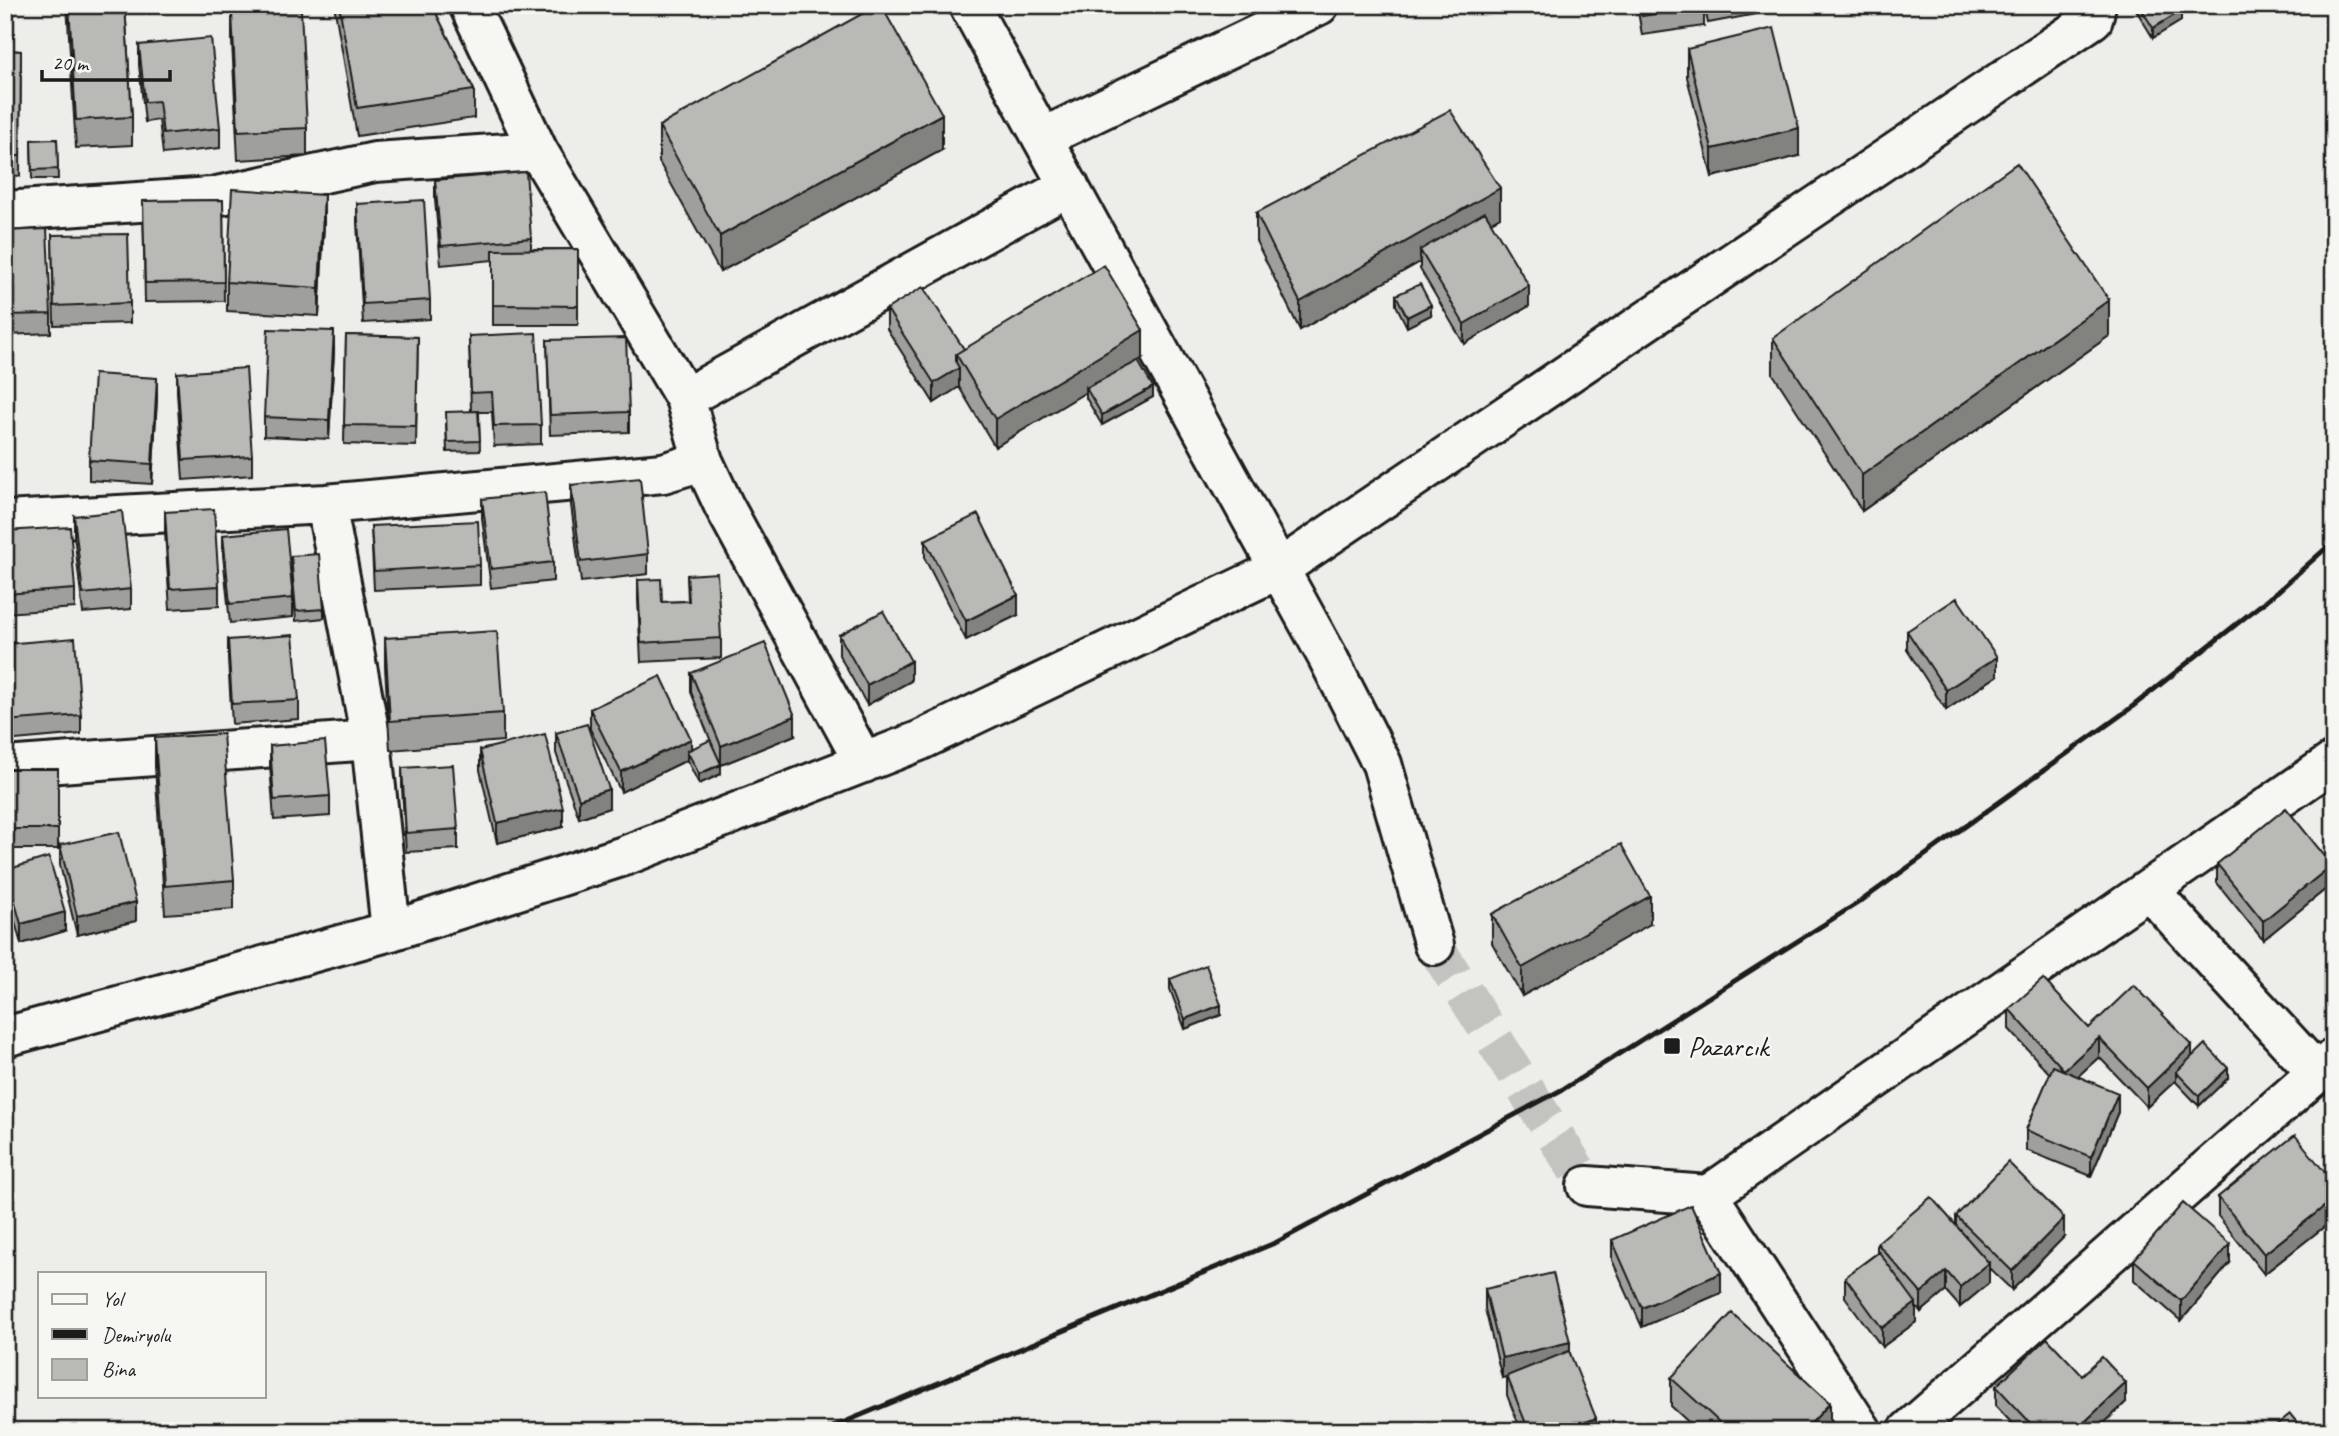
<svg xmlns="http://www.w3.org/2000/svg" width="2339" height="1436" font-family="Caveat,sans-serif">
	<rect width="100%" height="100%" fill="#edede9"/>
	<filter id="ink" filterUnits="userSpaceOnUse"><feTurbulence type="fractalNoise" baseFrequency=".0143" numOctaves="2"/><feDisplacementMap in="SourceGraphic" scale="14" xChannelSelector="R" yChannelSelector="G"/><feConvolveMatrix kernelMatrix="1 2 1 2 8 2 1 2 1" color-interpolation-filters="sRGB"/></filter>
	<g filter="url(#ink)">
		<g fill="none" stroke-linecap="round" stroke-linejoin="round">
			<!-- minor-tunnel -->
			<path stroke="#c3c3c0" stroke-width="38" stroke-dasharray="38 19" stroke-linecap="butt" d="M1434 945 1587 1186"/>
			<defs>
				<path id="minor" d="M469 5 538 151 685 398 703 461 724 506 864 763
					M969 5 1327 656 1382 764 1434 945
					M1042 138 1319 5
					M5 211 212 197 375 162 538 151
					M685 398 1069 186
					M326 504 371 740 391 931
					M5 521 326 504 663 473 703 461
					M5 767 371 740
					M2149 890 2317 1073
					M5 1037 391 931 624 856 919 741 1279 569 2093 19 2096 5
					M1587 1186 1708 1195 2334 761
					M1708 1195 1862 1431
					M1908 1431 2334 1058"/>
			</defs>
			<!-- minor casing -->
			<use href="#minor" stroke="#1c1c1c" stroke-width="44"/>
			<!-- minor -->
			<use href="#minor" stroke="#f6f6f2" stroke-width="38"/>
			<!-- rail -->
			<path stroke="#1c1c1c" stroke-width="5" d="M823 1431 1277 1242 1565 1088 1861 901 2128 710 2277 592 2334 541"/>
		</g>
		<!-- wall -->
		<path fill="#9f9f9d" stroke="#1c1c1c" stroke-width="2" d="M67 5H125L132 117V145L76 148Z
			M334 5H432L474 90V118L357 136Z
			M1637 5H1704V26L1642 35Z
			M1704 5H1762V13L1708 23Z
			M1796 5H1846L1796 10Z
			M2133 5H2178L2181 21 2153 38Z
			M232 13 307 128V156L238 160 232 41Z
			M139 45 220 128V148L163 154 159 120 145 122 139 65Z
			M1687 49 1799 156 1712 177 1687 77Z
			M5 50 21 51 20 176 5 175Z
			M659 126 942 150 720 272 659 162Z
			M57 139 58 179H32L31 140Z
			M435 180 531 238V249H578V325H493V260L441 265 435 200Z
			M223 200 224 301 145 302 143 201Z
			M357 204 430 300V319L363 323 357 223Z
			M1256 213 1500 217 1490 222 1529 306 1464 344 1420 269V262L1300 330 1256 241Z
			M324 223 319 316 227 311V282Z
			M5 231 51 314V333L5 335Z
			M52 235 130 303V323L54 325Z
			M1396 295 1431 315 1407 327 1396 305Z
			M887 309 964 349 1143 358 1138 361 1153 397 1102 425 1086 398V392L995 447 959 387 934 403 887 329Z
			M346 335 418 337 416 446 344 444Z
			M469 336 541 425V444L494 446 492 412H479L480 451 447 452 446 422 471 411Z
			M2109 336 1862 511 1773 374V338Z
			M547 340 629 412V432L550 435Z
			M334 351 329 439 264 436V417Z
			M177 373 252 456V475L183 480 177 392Z
			M157 398 152 484 89 480V460Z
			M571 485 648 554V574L581 582 571 505Z
			M482 499 553 562V581L491 588 482 518Z
			M165 512 219 586V606L170 609 165 532Z
			M74 516 131 589V609L83 613 74 535Z
			M371 526 480 565V585L374 590Z
			M5 531 75 589V608L5 613Z
			M223 535 293 598V617L230 623 223 555Z
			M925 540 1018 615 966 640 925 559Z
			M291 556 324 609V618L296 621Z
			M687 575 721 638V658L641 662 638 600V580L662 602 688 601Z
			M1907 631 1997 676 1946 710 1907 650Z
			M839 635 911 681 867 705 839 655Z
			M385 638 503 713V741L390 750 385 667Z
			M228 640 299 700V719L232 724 228 659Z
			M5 644 81 715V734L5 741Z
			M691 673 795 735 721 765V774L699 784 687 760 621 792 590 729V709L691 749H714L691 692Z
			M556 733 609 808 579 818 556 753Z
			M155 738 234 880V909L165 914 155 767Z
			M270 746 330 796V816L274 820 270 765Z
			M480 750 563 827 497 843 480 770Z
			M402 768 458 829V849L406 852 402 788Z
			M5 769H58V849H5Z
			M2334 788V810L2333 809Z
			M60 845 136 921 77 935 60 865Z
			M2217 864 2332 884 2263 940 2217 883Z
			M6 870 65 931 21 944 6 889Z
			M1492 914 1650 924 1522 996 1492 943Z
			M1170 979 1221 1015 1185 1029 1170 989Z
			M2009 1009 2089 1028 2192 1056 2228 1078 2199 1106 2176 1082V1080L2147 1107 2099 1057 2078 1076 2118 1112 2091 1176 2026 1150V1130L2050 1074 2009 1029Z
			M2334 1184V1219L2264 1274 2218 1216V1197Z
			M1956 1216 2064 1237 2012 1290 1989 1268V1283L1960 1307 1946 1291 1921 1312 1916 1307V1322L1882 1347 1845 1297V1277L1877 1253V1243L1956 1225Z
			M1612 1240 1721 1293 1642 1327 1612 1260Z
			M2134 1260 2230 1263 2181 1321 2134 1280Z
			M1485 1289 1570 1353 1596 1431H1521L1507 1395V1376L1502 1378 1485 1309Z
			M2082 1375 2126 1402 2096 1431H2019L1996 1406V1386Z
			M1671 1378 1830 1431H1698L1671 1406Z"/>
		<!-- shaded-wall -->
		<path fill="#82827f" stroke="#1c1c1c" stroke-width="2" d="M2181 11V21L2153 38V28Z
			M942 114V150L720 272V236Z
			M1799 128V156L1712 177V149Z
			M1500 188V217L1426 259 1420 250V262L1300 330V302Z
			M324 195V223L319 316V288Z
			M1529 286V306L1464 344V324Z
			M2109 300V336L1862 511V475Z
			M1431 305V315L1407 327V317Z
			M1143 330V358L1088 391 1086 388V392L995 447V419Z
			M334 331V351L329 439V420Z
			M959 368V387L934 403V383Z
			M157 378V398L152 484V464Z
			M1153 387V397L1102 425V415Z
			M1018 595V615L966 640V621Z
			M1997 657V676L1946 710V690Z
			M911 661V681L867 705V685Z
			M795 716V735L721 765V774L699 784V774L721 765V746Z
			M691 739V758L687 751V760L621 792V772Z
			M609 789V808L579 818V799Z
			M563 808V827L497 843V823Z
			M2332 865V884L2263 940V921Z
			M1650 896V924L1522 996V968Z
			M136 902V921L77 935V916Z
			M65 912V931L21 944V924Z
			M1221 1005V1015L1185 1029V1019Z
			M2099 1038V1057L2064 1089V1070Z
			M2192 1045V1064L2176 1072V1080L2147 1107V1088Z
			M2228 1068V1078L2199 1106V1096Z
			M2118 1093V1112L2091 1176V1157Z
			M2334 1199V1219L2264 1274V1254Z
			M2064 1218V1237L2012 1290V1271Z
			M2230 1244V1263L2181 1321V1301Z
			M1989 1263V1283L1960 1307V1287Z
			M1946 1271V1291L1921 1312V1293Z
			M1721 1273V1293L1642 1327V1308Z
			M1916 1303V1322L1882 1347V1328Z
			M1570 1342V1362L1502 1378V1358Z
			M2126 1383V1402L2096 1431H2075Z
			M1830 1403V1431H1804Z
			M1596 1418V1431H1564Z"/>
		<!-- building -->
		<path fill="#b9b9b6" stroke="#1c1c1c" stroke-width="2" d="M69 5H125L132 117 76 120Z
			M339 5H432L474 90 357 108Z
			M878 5H881L942 114 720 236 659 126Z
			M1640 5H1704V6L1642 16Z
			M2139 5H2178L2181 11 2153 28Z
			M301 10 307 128 238 131 232 13Z
			M1774 28 1799 128 1712 149 1687 49Z
			M211 38 220 128 163 134 159 101 145 102 139 45Z
			M5 50 21 51 20 156H5Z
			M1450 110 1500 188 1300 302 1256 213Z
			M57 139 58 169 32 170 31 140Z
			M2017 163 2109 300 1862 475 1773 338Z
			M526 172 531 238 441 246 435 180Z
			M232 189 324 195 319 288 227 282Z
			M223 200 224 282 145 283 143 201Z
			M424 200 430 300 363 304 357 204Z
			M1485 212 1529 286 1464 324 1420 250Z
			M47 229 51 314 5 315V231Z
			M128 234 130 303 54 306 52 235Z
			M578 249V306L493 305V250Z
			M1104 265 1143 330 995 419 956 354Z
			M1420 284 1431 305 1407 317 1396 295Z
			M923 287 964 349 956 354V362L959 368 934 383 887 309Z
			M268 329 334 331 329 420 264 417Z
			M536 333 541 425 494 426 492 392 471 393 469 336Z
			M346 335 418 337 416 426 344 425Z
			M626 338 629 412 550 415 547 340Z
			M1138 361 1153 387 1102 415 1086 388Z
			M246 368 252 456 183 460 177 373Z
			M94 374 157 378 152 464 89 460Z
			M478 411 480 441 447 442 446 412Z
			M640 478 648 554 581 562 571 485Z
			M545 492 553 562 491 569 482 499Z
			M214 509 219 586 170 589 165 512Z
			M122 511 131 589 83 594 74 516Z
			M978 514 1018 595 966 621 925 540Z
			M478 521 480 565 374 571 371 526Z
			M70 527 75 589 5 594V531Z
			M286 529 293 598 230 604 223 535Z
			M319 554 324 609 296 611 291 556Z
			M717 573 721 638 641 643 638 580 661 579 662 602 689 601 687 575Z
			M1957 598 1997 657 1946 690 1907 631Z
			M883 611 911 661 867 685 839 635Z
			M497 631 503 713 390 721 385 638Z
			M293 635 299 700 232 704 228 640Z
			M75 638 81 715 5 721V644Z
			M765 643 795 716 721 746 691 673Z
			M661 676 691 739 621 772 590 709Z
			M587 724 609 789 579 799 556 733Z
			M223 734 234 880 165 886 155 738Z
			M545 734 563 808 497 823 480 750Z
			M710 740 721 764 699 774 687 751Z
			M325 741 330 796 274 800 270 746Z
			M453 765 458 829 406 833 402 768Z
			M5 769H58V829H5Z
			M2286 808 2332 865 2263 921 2217 864Z
			M119 832 136 902 77 916 60 845Z
			M1621 844 1650 896 1522 968 1492 914Z
			M49 857 65 912 21 924 6 870Z
			M1206 965 1221 1005 1185 1019 1170 979Z
			M2043 979 2089 1028 2134 985 2192 1045 2147 1088 2099 1038 2064 1070 2009 1009Z
			M2205 1044 2228 1068 2199 1096 2176 1072Z
			M2053 1066 2118 1093 2091 1157 2026 1130Z
			M2295 1135 2334 1184V1199L2264 1254 2218 1197Z
			M2008 1162 2064 1218 2012 1271 1956 1216Z
			M1931 1197 1989 1263 1960 1287 1946 1271 1921 1293 1877 1243Z
			M2183 1203 2230 1244 2181 1301 2134 1260Z
			M1691 1205 1721 1273 1642 1308 1612 1240Z
			M1879 1252 1916 1303 1882 1328 1845 1277Z
			M1553 1273 1570 1342 1502 1358 1485 1289Z
			M1732 1313 1830 1403 1804 1431H1729L1671 1378Z
			M2047 1338 2082 1375 2102 1357 2126 1383 2075 1431H2038L1996 1386Z
			M1569 1351 1596 1418 1564 1431H1529L1507 1376Z
			M2290 1414 2304 1431H2269Z"/>
	</g>
	<!-- markers -->
	<rect fill="#1c1c1c" stroke="#f6f6f2" stroke-width="2.5" x="1663" y="1037" width="18" height="18" rx="3.5"/>
	<g text-anchor="middle" stroke-width="5" stroke-linejoin="round" paint-order="stroke">
		<!-- poi labels -->
		<g font-size="28" fill="#1c1c1c" stroke="#f6f6f2" text-anchor="start">
			<text x="1688" y="1056">Pazarcık</text>
		</g>
	</g>
	<!-- margin -->
	<rect width="2339" height="1436" fill="none" stroke="#f6f6f2" stroke-width="28"/>
	<rect x="14" y="14" width="2311" height="1408" fill="none" stroke="#1c1c1c" stroke-width="2.5" filter="url(#ink)"/>
	<!-- legend -->
	<rect x="38" y="1272" width="228" height="126" fill="#f6f6f2" stroke="#9f9f9c" stroke-width="2"/>
	<rect x="52" y="1294" width="35" height="10" fill="#f6f6f2" stroke="#9f9f9c" stroke-width="2"/>
	<text x="102" y="1306" font-size="21" fill="#1c1c1c">Yol</text>
	<rect x="52" y="1329" width="35" height="10" fill="#1c1c1c" stroke="#9f9f9c" stroke-width="2"/>
	<text x="102" y="1342" font-size="21" fill="#1c1c1c">Demiryolu</text>
	<rect x="52" y="1359" width="35" height="21" fill="#b9b9b6" stroke="#9f9f9c" stroke-width="2"/>
	<text x="102" y="1376" font-size="21" fill="#1c1c1c">Bina</text>
	<!-- scale -->
	<path d="M42 70v10h128v-10" fill="none" stroke="#1c1c1c" stroke-width="3.5"/>
	<text x="52" y="70" font-size="21" fill="#1c1c1c" stroke="#f6f6f2" stroke-width="5" paint-order="stroke">20 m</text>
</svg>
